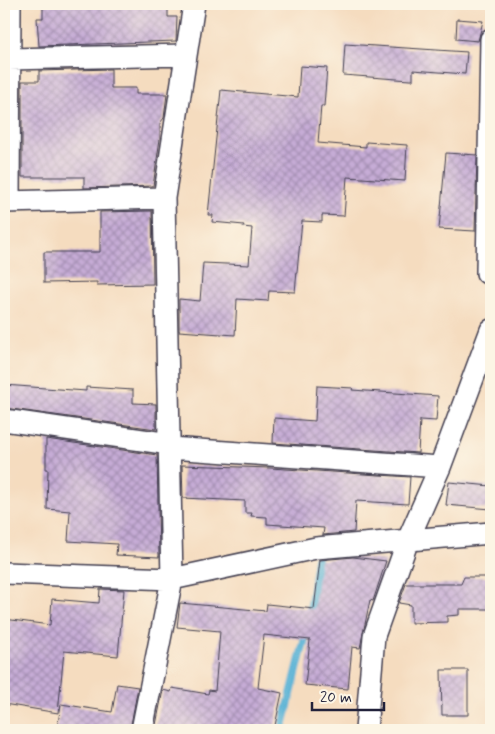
<svg xmlns="http://www.w3.org/2000/svg" width="495" height="734" font-family="Mynerve,sans-serif">
	<defs>
		<pattern id="building-cross-hatch" width="8" height="8" patternUnits="userSpaceOnUse" patternTransform="scale(1.25)"><rect width="8" height="8" fill="#c6acd6"/><path d="M0 0l8 8M0 8l8-8" fill="none" stroke="#a08caf"/></pattern>
	</defs>
	<rect width="100%" height="100%" fill="#fcf5e5"/>
	<filter id="ink" filterUnits="userSpaceOnUse"><feTurbulence type="fractalNoise" baseFrequency=".02" numOctaves="2"/><feDisplacementMap in="SourceGraphic" scale="10" xChannelSelector="R" yChannelSelector="G"/><feConvolveMatrix kernelMatrix="1 2 1 2 8 2 1 2 1" color-interpolation-filters="sRGB"/></filter>
	<filter id="wash" filterUnits="userSpaceOnUse"><feTurbulence type="fractalNoise" baseFrequency=".0096" numOctaves="4" result="noise"/><feDisplacementMap in="SourceGraphic" scale="20" xChannelSelector="R" yChannelSelector="G"/><feGaussianBlur stdDeviation="1.12" result="paint"/><feColorMatrix in="noise" values="0 0 0 0 0 0 0 0 0 0 0 0 0 0 0 0 0 1.4 0 .05"/><feComposite in="paint" operator="in"/></filter>
	<g filter="url(#wash)">
		<rect width="100%" height="100%" fill="#f5dcbf"/>
		<g fill="none" stroke-linecap="round" stroke-linejoin="round">
			<!-- stream -->
			<path stroke="#57b1d5" stroke-width="8" d="M309 619 317 559
				M282 730 307 630"/>
		</g>
		<g id="blocks">
			<!-- building -->
			<path fill="url(#building-cross-hatch)" d="M43 4H168V17H177L176 41 39 46 37 18H43Z
				M457 19 483 21 478 41 456 39Z
				M345 44 467 52 465 74 413 70V80H410L343 75Z
				M300 66 327 68 324 106H321L318 143 366 147V142L407 145 405 181 347 177 344 216 322 215V222L302 221 295 292 269 291 268 301 237 299 235 335 179 331V299L200 301 203 263 249 265 252 228 243 227 244 225 212 222 213 215H208L221 90 298 97Z
				M111 69V88H136V94H167L164 118 160 123V139L153 186 84 188V177H22V81H39V71Z
				M446 153 477 155 475 231 439 229Z
				M152 211 153 284 97 285V282L44 283V252H100V212Z
				M4 385 86 391V387L133 390V403L156 404V429L4 408Z
				M317 386 353 388 352 390 438 396 436 421 420 420 418 453 273 443 274 418 315 421Z
				M46 439 157 455 159 557 116 555 117 544 68 541 70 511 47 509 48 469H46Z
				M182 465 270 468 410 477 408 504 356 501 354 532 323 535 324 528 267 524V517L251 516 252 513H245V501L183 498Z
				M449 482 491 486V509L446 505Z
				M353 557 386 561 373 601 370 600 360 648 352 647 348 689 305 685 310 640 264 635 258 688 282 693 274 730H155L163 690 171 692 172 688 208 694 209 690 215 691 220 631 177 627 180 603 266 611 267 604 314 609 320 560Z
				M464 577H491V609H459V615L447 616V622L411 623V605L399 603 406 584H461Z
				M100 589 124 590 118 656 64 651 58 713 4 704V619L50 625 52 599 99 603Z
				M441 670H468V715H442Z
				M117 684 138 687 130 730H57L61 704 112 712Z"/>
		</g>
	</g>
	<g filter="url(#ink)">
		<use href="#blocks" fill-opacity="0" stroke="#423e4f" stroke-width="1"/>
		<g fill="none" stroke-linecap="round" stroke-linejoin="round">
			<defs>
				<path id="minor" d="M491 39 487 273H491
					M9 59 185 55
					M4 202 164 198
					M9 202 10 4
					M4 420 170 444
					M170 448 440 467
					M4 573 172 579 316 548 491 533
					M142 730 172 579 164 198 194 4
					M366 730 374 636 408 540 440 467 491 330"/>
			</defs>
			<!-- minor casing -->
			<use href="#minor" stroke="#423e4f" stroke-width="24"/>
			<!-- minor -->
			<use href="#minor" stroke="#fff" stroke-width="21"/>
		</g>
	</g>
	<!-- margin -->
	<rect width="495" height="734" fill="none" stroke="#fcf5e5" stroke-width="20"/>
	<!-- scale -->
	<path d="M312 702v8h72v-8" fill="none" stroke="#22223b" stroke-width="2.5"/>
	<text x="320" y="702" font-size="15" fill="#22223b" stroke="#fcf5e5" stroke-width="4" paint-order="stroke">20 m</text>
</svg>
